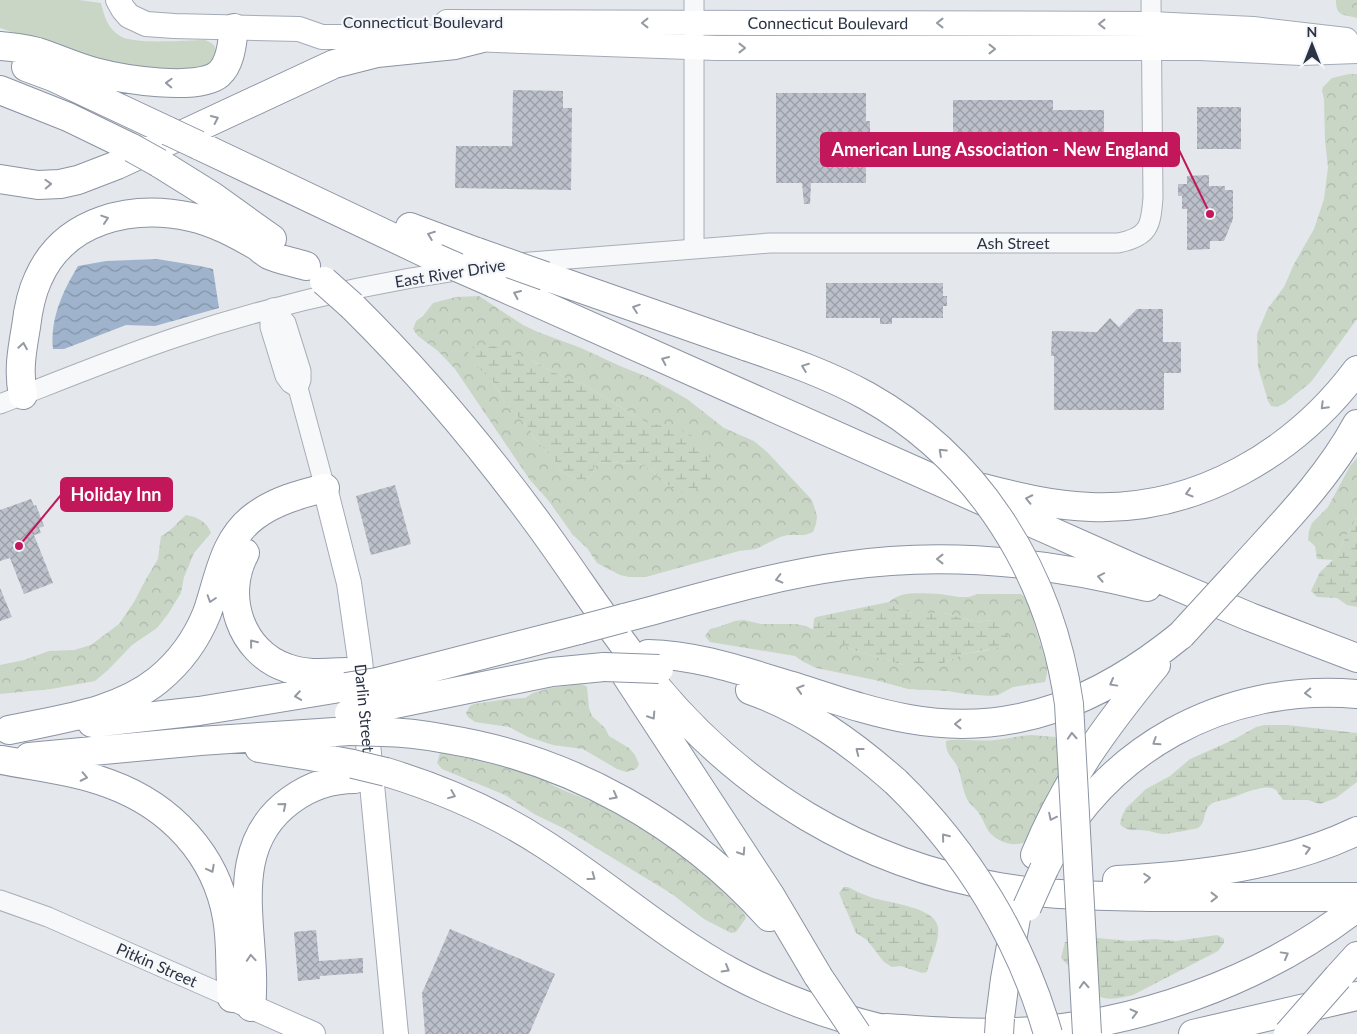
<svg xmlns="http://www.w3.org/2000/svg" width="1357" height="1034" font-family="Lato,sans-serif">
	<defs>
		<pattern id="forest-crowns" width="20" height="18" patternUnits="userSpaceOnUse" patternTransform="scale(1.25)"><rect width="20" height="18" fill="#c9d6c5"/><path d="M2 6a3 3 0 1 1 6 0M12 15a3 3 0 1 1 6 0" fill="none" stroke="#adb8ab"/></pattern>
		<pattern id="wetland-marsh" width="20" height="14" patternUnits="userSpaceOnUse" patternTransform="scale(1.25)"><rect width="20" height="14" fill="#c9d6c5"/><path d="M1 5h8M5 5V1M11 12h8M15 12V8" fill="none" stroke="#adb8ab"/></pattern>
		<pattern id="water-waves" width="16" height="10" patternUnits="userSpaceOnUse" patternTransform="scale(1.25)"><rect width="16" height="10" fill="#9fb4cc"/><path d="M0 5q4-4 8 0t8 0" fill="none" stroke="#8293a7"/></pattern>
		<pattern id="building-cross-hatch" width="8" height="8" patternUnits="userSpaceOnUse" patternTransform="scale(1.25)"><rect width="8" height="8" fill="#bbc0ca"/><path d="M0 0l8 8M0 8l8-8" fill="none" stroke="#989da6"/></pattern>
	</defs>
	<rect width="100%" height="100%" fill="#e4e7ec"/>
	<!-- green -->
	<path fill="#c9d6c5" d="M0 0H79L101 3C104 16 108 29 120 36 134 45 187 40 205 40 215 44 217 48 217 58L206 70 151 71 82 55 0 28Z"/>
	<!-- forest -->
	<path fill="url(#forest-crowns)" fill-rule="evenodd" d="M1336 0H1357V18C1343 14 1336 17 1336 0Z
		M1349 74H1357V319L1311 382 1285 403 1277 407 1271 406 1268 401 1258 367 1257 334 1268 308 1284 287 1294 264 1314 229 1324 199 1328 167 1325 141 1324 99 1322 91 1323 87 1332 78Z
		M479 296 523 325 538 332 581 348 620 366 650 378 687 399 724 428 754 441 767 452 812 500 817 516 816 524 813 532 805 535H788L780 537 756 549 739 551 646 577H629L620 575 597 563 587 548 573 535 548 500 530 480 455 369 438 351 418 336 413 329 416 321 423 316 433 303 456 297ZM529 359 567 379 583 384 645 422 653 425 672 488 651 470 636 462C621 467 610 457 594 466L593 473 587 479 578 480 562 472 553 458 534 438 531 430 506 404 492 380Z
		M1357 458V517L1333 560 1317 559 1315 546 1308 540 1309 531 1312 523 1328 507 1350 466Z
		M186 515C198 517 207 522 211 533L194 553 184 577 181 593 168 614 157 628 132 645 108 670 95 681 51 689 0 694V665L24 660 49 651 74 650 91 645 119 624 134 602 146 579 158 559 161 536C172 531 177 522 186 515Z
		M940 594 959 597H969L977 594H1021L1028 600 1032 607V616L1047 666V674L1045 682 1013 687 998 695 990 696 965 694 948 691 908 689 875 680 816 668 802 661 795 656 710 642 705 636 710 629 718 627 735 621 744 620 761 624H796L806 626 853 650 904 665H939L963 654 989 650 992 620 976 622 944 613H912L896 608 889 602C902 590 923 594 940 594Z
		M579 684 584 685 587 687 589 708 592 716 605 728 609 736 629 748 635 755 639 764 637 768 634 770 626 772 617 769 583 749 553 745 528 737 509 727 475 722 468 717 466 713 470 706 474 704 507 699 525 698 533 693 550 688Z
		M1031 735 1056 737 1061 743C1061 753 1063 768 1058 777 1056 783 1050 787 1048 793 1043 805 1039 830 1030 839 1017 850 995 842 987 829 984 823 982 817 978 812 975 808 971 805 968 801 963 792 962 781 959 771 956 759 945 756 946 741 962 738 979 742 995 740 1007 739 1018 736 1031 735Z
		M446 752C477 763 511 765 541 779 546 781 550 784 554 786 568 793 583 797 597 804 644 827 697 862 732 901 738 907 743 909 746 918L736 932 731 933 704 919 672 894 565 829 536 815 505 795 442 769 437 763 440 753Z"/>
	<!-- wetland -->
	<path fill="url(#wetland-marsh)" d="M481 344 493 346 529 359 567 379 583 384 645 422 678 429 693 436 709 454 710 479 688 494 672 488 651 470 636 462C621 467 609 457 594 466L593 473 587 479 578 480 562 472 553 458 534 438 531 430 506 404 492 380 474 364 468 353 473 347Z
		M1357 517V607L1347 605 1337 598 1317 597 1311 591 1320 572 1333 560Z
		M889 602 896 608 912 613H944L976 622 992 620 1000 624 1009 638 1005 645 997 648 963 654 939 665H904L853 650 813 630 814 619 816 617Z
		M1264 725H1287L1357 733V782L1336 798 1320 804 1308 800H1283C1281 797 1278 793 1276 790 1265 782 1239 796 1228 799 1222 801 1215 800 1210 805 1202 812 1207 822 1198 828 1196 829 1168 834 1164 834 1159 834 1154 832 1149 831 1139 829 1127 833 1120 824L1122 816 1126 808 1146 789 1170 776 1190 759 1233 740 1256 727Z
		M844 887H848C856 891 864 895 873 898 889 903 935 907 938 927 940 942 930 958 927 972L922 973 901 966 892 967 884 962 867 940 856 933 839 893Z
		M1217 935 1224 939V943L1218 951 1133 995C1122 998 1108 1001 1098 996L1061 958 1065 942 1077 939 1097 938 1130 941 1155 939 1176 941Z"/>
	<!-- water -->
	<path fill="url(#water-waves)" d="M157 259 200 266 213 269 219 308 155 326 126 325 64 349H53C50 318 63 291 78 266L106 261Z"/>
	<!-- building -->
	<path fill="url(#building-cross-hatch)" d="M513 90 563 91V108H572L571 190 455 188 456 146H512Z
		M776 93H866V121H870V151H866V183H811L810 204H804L802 183H776Z
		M953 100H1053V110H1104V153H1092L1091 164 1078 163V153H1051V138H953Z
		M1197 107H1241V149H1197Z
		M1209 175V186H1225V190H1233V219L1224 241H1210V249L1187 250V209H1182V196H1178V184H1187V176Z
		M826 283H943V296H947V306H943V318H892V324H880V318H826Z
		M1137 309H1163V342H1181V373H1164V410H1054V356H1051L1052 331 1097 332 1110 318 1119 327Z
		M395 485 411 544 371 555 356 496Z
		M31 499 34 506 36 505 44 526 39 528 41 533 34 535 53 583 24 594 10 558 0 561V510Z
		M0 588 12 617 0 621Z
		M450 929 555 974 529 1034H425L422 993Z
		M316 930 319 961 363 958V973L320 976V979L298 981 294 932Z"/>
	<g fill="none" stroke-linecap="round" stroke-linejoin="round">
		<defs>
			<g id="minor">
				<path d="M694 0V248"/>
				<path id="s1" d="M518 263 770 243H1118C1149 237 1151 226 1153 197L1151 0"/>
				<path d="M273 308 286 323 301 371V380L298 388 325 488"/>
				<path d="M273 308 270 318V327L285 376 290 383 298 388"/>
				<path d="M0 404C59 381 117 357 177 337 270 306 365 284 461 270"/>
				<path id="s2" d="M0 900 48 917 232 998"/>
			</g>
			<g id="major">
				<path d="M118 0 123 9 129 16 146 24 174 26 299 29 322 37H414L716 48H1200L1302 53 1357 51"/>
				<path id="s3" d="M447 22 1151 24 1253 29 1346 40"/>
				<path id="s4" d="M325 488 349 583 360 660 396 1034"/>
				<path d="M234 999 313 1034"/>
			</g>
			<path id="highway" d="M0 46C13 47 25 49 38 52 57 58 75 67 95 72 121 79 198 92 219 74 231 63 232 43 234 28
				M26 67 53 77 168 131
				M0 90 68 117 132 148
				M198 145 436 258
				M159 163 212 196 272 239
				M0 179 38 185 60 184 78 180 117 165 334 64 377 53 455 45 479 39
				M410 227 477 252
				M545 276 748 347
				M493 283 1136 569 1250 617 1357 658
				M352 306C421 374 483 448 540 526 578 578 613 634 654 684 742 791 862 864 999 887 1051 896 1103 896 1156 897 1223 897 1290 897 1357 897
				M23 395C18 372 22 350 26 327 28 310 31 294 38 279 64 219 132 204 191 217 214 222 236 234 257 246 261 249 265 253 269 255 280 260 294 262 306 266
				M983 488C1018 497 1054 506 1091 507 1197 511 1295 453 1357 370
				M245 553C222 595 240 652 287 668 306 675 325 673 345 672
				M1236 575C1279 527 1326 481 1357 424
				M624 618C696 599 770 576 844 566 945 551 1048 562 1147 587
				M648 654C698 655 745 672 792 686 830 698 869 712 909 719 1014 738 1101 700 1181 635
				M620 666 770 895 818 976
				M377 682 579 630
				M750 690C806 710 852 743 896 782
				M380 707 552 672 604 667
				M92 723 199 711 346 687
				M9 730C59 719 117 713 158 680 180 662 197 638 207 613 219 579 223 539 255 516 275 501 300 494 325 488
				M382 732C404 732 425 735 446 739 571 759 685 824 769 917
				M259 748 310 756 353 764
				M29 757 200 741 350 731
				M2 760C38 767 76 771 110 784 170 806 216 854 227 918 232 945 229 971 232 998
				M386 772C442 789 495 812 544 844 608 885 665 936 731 972 787 1002 844 1021 905 1034
				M1035 855C1066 780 1105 727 1156 665
				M1044 869C1103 748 1225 683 1357 694
				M1117 880C1196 876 1285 866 1357 831
				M1338 977 1357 956
				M251 1007C259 936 221 850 291 800 310 786 331 779 355 779
				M1000 1018 1005 979 1018 907
				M886 1028C929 1031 972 1034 1015 1032 1134 1027 1263 981 1357 907
				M1193 1034 1357 996"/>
		</defs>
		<!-- minor casing -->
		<use href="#minor" stroke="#a9aeb7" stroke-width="21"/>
		<!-- major casing -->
		<use href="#major" stroke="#a3abb8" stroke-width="26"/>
		<!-- highway casing -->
		<use href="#highway" stroke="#8b94a3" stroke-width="30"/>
		<!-- minor -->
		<use href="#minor" stroke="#f7f8fa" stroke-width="19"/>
		<!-- major -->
		<use href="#major" stroke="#fff" stroke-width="24"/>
		<!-- highway -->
		<use href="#highway" stroke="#fff" stroke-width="28"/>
		<defs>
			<path id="highway-bridge" d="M168 131 198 145
				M132 148 159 163
				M477 252 545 276
				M436 258 493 283
				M324 281 352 306
				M748 347C789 361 829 375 867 396 981 460 1051 576 1069 704L1087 1034
				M579 630 624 618
				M1181 635 1236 575
				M604 667 659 669
				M346 687 377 682
				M349 713 380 707
				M350 731 382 732
				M353 764 386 772
				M896 782C967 851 1021 939 1048 1034
				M1027 907 1044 869
				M818 976 857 1034
				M999 1034 1000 1018
				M1288 1034 1338 977"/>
		</defs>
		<!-- highway-bridge casing -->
		<use href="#highway-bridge" stroke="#8b94a3" stroke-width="30" stroke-linecap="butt"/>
		<!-- highway-bridge -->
		<use href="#highway-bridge" stroke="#fff" stroke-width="28"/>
	</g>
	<!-- one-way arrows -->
	<defs><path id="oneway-chevron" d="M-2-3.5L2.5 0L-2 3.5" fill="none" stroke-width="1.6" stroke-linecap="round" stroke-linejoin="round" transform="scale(1.25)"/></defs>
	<g stroke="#959aa2">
		<use href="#oneway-chevron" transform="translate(645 23) rotate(-180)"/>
		<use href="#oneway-chevron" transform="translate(940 23) rotate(180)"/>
		<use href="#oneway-chevron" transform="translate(1102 24) rotate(-180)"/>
		<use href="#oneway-chevron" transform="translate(742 48)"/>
		<use href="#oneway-chevron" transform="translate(992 49)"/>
		<use href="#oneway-chevron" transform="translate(169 83) rotate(-178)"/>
		<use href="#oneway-chevron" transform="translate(215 119) rotate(-25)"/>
		<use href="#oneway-chevron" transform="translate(48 184) rotate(-2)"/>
		<use href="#oneway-chevron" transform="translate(105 219) rotate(-18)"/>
		<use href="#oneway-chevron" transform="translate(431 235) rotate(-159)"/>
		<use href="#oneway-chevron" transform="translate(517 294) rotate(-156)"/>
		<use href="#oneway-chevron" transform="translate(636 308) rotate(-161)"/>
		<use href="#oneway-chevron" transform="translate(23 346) rotate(-81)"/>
		<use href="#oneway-chevron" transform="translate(665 360) rotate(-156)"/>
		<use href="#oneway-chevron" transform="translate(805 367) rotate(-159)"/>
		<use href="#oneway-chevron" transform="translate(1324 406) rotate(135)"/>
		<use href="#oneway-chevron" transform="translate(942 452) rotate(-137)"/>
		<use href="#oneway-chevron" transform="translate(1189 493) rotate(163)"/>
		<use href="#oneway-chevron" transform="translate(1029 499) rotate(-168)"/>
		<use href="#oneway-chevron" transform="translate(940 559) rotate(180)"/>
		<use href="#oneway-chevron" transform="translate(1101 577) rotate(-169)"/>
		<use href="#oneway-chevron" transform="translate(779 579) rotate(166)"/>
		<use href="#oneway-chevron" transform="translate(211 599) rotate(108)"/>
		<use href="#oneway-chevron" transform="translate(253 643) rotate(-129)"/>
		<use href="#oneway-chevron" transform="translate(1113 683) rotate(151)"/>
		<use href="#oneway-chevron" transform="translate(800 689) rotate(-163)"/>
		<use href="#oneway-chevron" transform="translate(1308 693) rotate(177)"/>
		<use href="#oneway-chevron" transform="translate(298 696) rotate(171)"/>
		<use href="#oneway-chevron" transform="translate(652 716) rotate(57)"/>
		<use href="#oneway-chevron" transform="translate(958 724) rotate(-180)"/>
		<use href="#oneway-chevron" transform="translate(1072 736) rotate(-93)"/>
		<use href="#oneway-chevron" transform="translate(1156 742) rotate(147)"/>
		<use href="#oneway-chevron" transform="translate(859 751) rotate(-142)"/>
		<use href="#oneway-chevron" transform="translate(84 777) rotate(12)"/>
		<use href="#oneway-chevron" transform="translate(452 795) rotate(22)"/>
		<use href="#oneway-chevron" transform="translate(614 796) rotate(28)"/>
		<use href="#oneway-chevron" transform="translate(283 806) rotate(-40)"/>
		<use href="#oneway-chevron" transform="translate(1052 817) rotate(116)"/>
		<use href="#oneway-chevron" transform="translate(945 837) rotate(-129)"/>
		<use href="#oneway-chevron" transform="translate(1307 849) rotate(-17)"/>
		<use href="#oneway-chevron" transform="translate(742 852) rotate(57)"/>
		<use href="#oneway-chevron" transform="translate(211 869) rotate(62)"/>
		<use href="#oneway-chevron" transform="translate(592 877) rotate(36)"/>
		<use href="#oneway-chevron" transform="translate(1147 878) rotate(-4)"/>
		<use href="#oneway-chevron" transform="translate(1214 897)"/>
		<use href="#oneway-chevron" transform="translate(1285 955) rotate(-29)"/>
		<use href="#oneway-chevron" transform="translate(251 958) rotate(-94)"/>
		<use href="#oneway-chevron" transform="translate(726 969) rotate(30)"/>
		<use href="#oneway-chevron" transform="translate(1084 985) rotate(-93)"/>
		<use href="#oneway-chevron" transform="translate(1134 1013) rotate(-14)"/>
	</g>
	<g text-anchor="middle" stroke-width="4.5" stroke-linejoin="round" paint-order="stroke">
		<!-- street labels -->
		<g font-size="16" fill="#2b3445" stroke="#f4f6f9">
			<text x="423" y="28">Connecticut Boulevard</text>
			<text dy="6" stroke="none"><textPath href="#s3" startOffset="381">Connecticut Boulevard</textPath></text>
			<text dy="6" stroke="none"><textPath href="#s1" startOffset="496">Ash Street</textPath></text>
			<text transform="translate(450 273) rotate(-9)" y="6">East River Drive</text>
			<text dy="6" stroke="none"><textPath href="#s4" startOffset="224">Darlin Street</textPath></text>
			<text dy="6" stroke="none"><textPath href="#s2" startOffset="170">Pitkin Street</textPath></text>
		</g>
	</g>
	<!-- callouts -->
	<path fill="none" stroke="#c2185b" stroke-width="2" d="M1210 214L1179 150M19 546L61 495"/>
	<g fill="#c2185b" stroke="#f4f6f9" stroke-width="2">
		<circle cx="1210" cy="214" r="5"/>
		<circle cx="19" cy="546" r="5"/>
	</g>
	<g fill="#c2185b" stroke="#c2185b" stroke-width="2">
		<rect x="821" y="133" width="358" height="33" rx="5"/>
		<rect x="61" y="478" width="111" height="33" rx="5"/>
	</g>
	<g font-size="18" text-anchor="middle" font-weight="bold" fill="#fff">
		<text x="1000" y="156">American Lung Association - New England</text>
		<text x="116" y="501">Holiday Inn</text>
	</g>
	<!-- north arrow -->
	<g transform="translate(1312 45)" stroke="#f4f6f9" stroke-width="4" paint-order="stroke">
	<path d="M0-4L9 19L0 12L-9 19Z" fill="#2b3445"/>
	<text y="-8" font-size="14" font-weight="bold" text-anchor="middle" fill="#2b3445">N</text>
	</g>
</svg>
